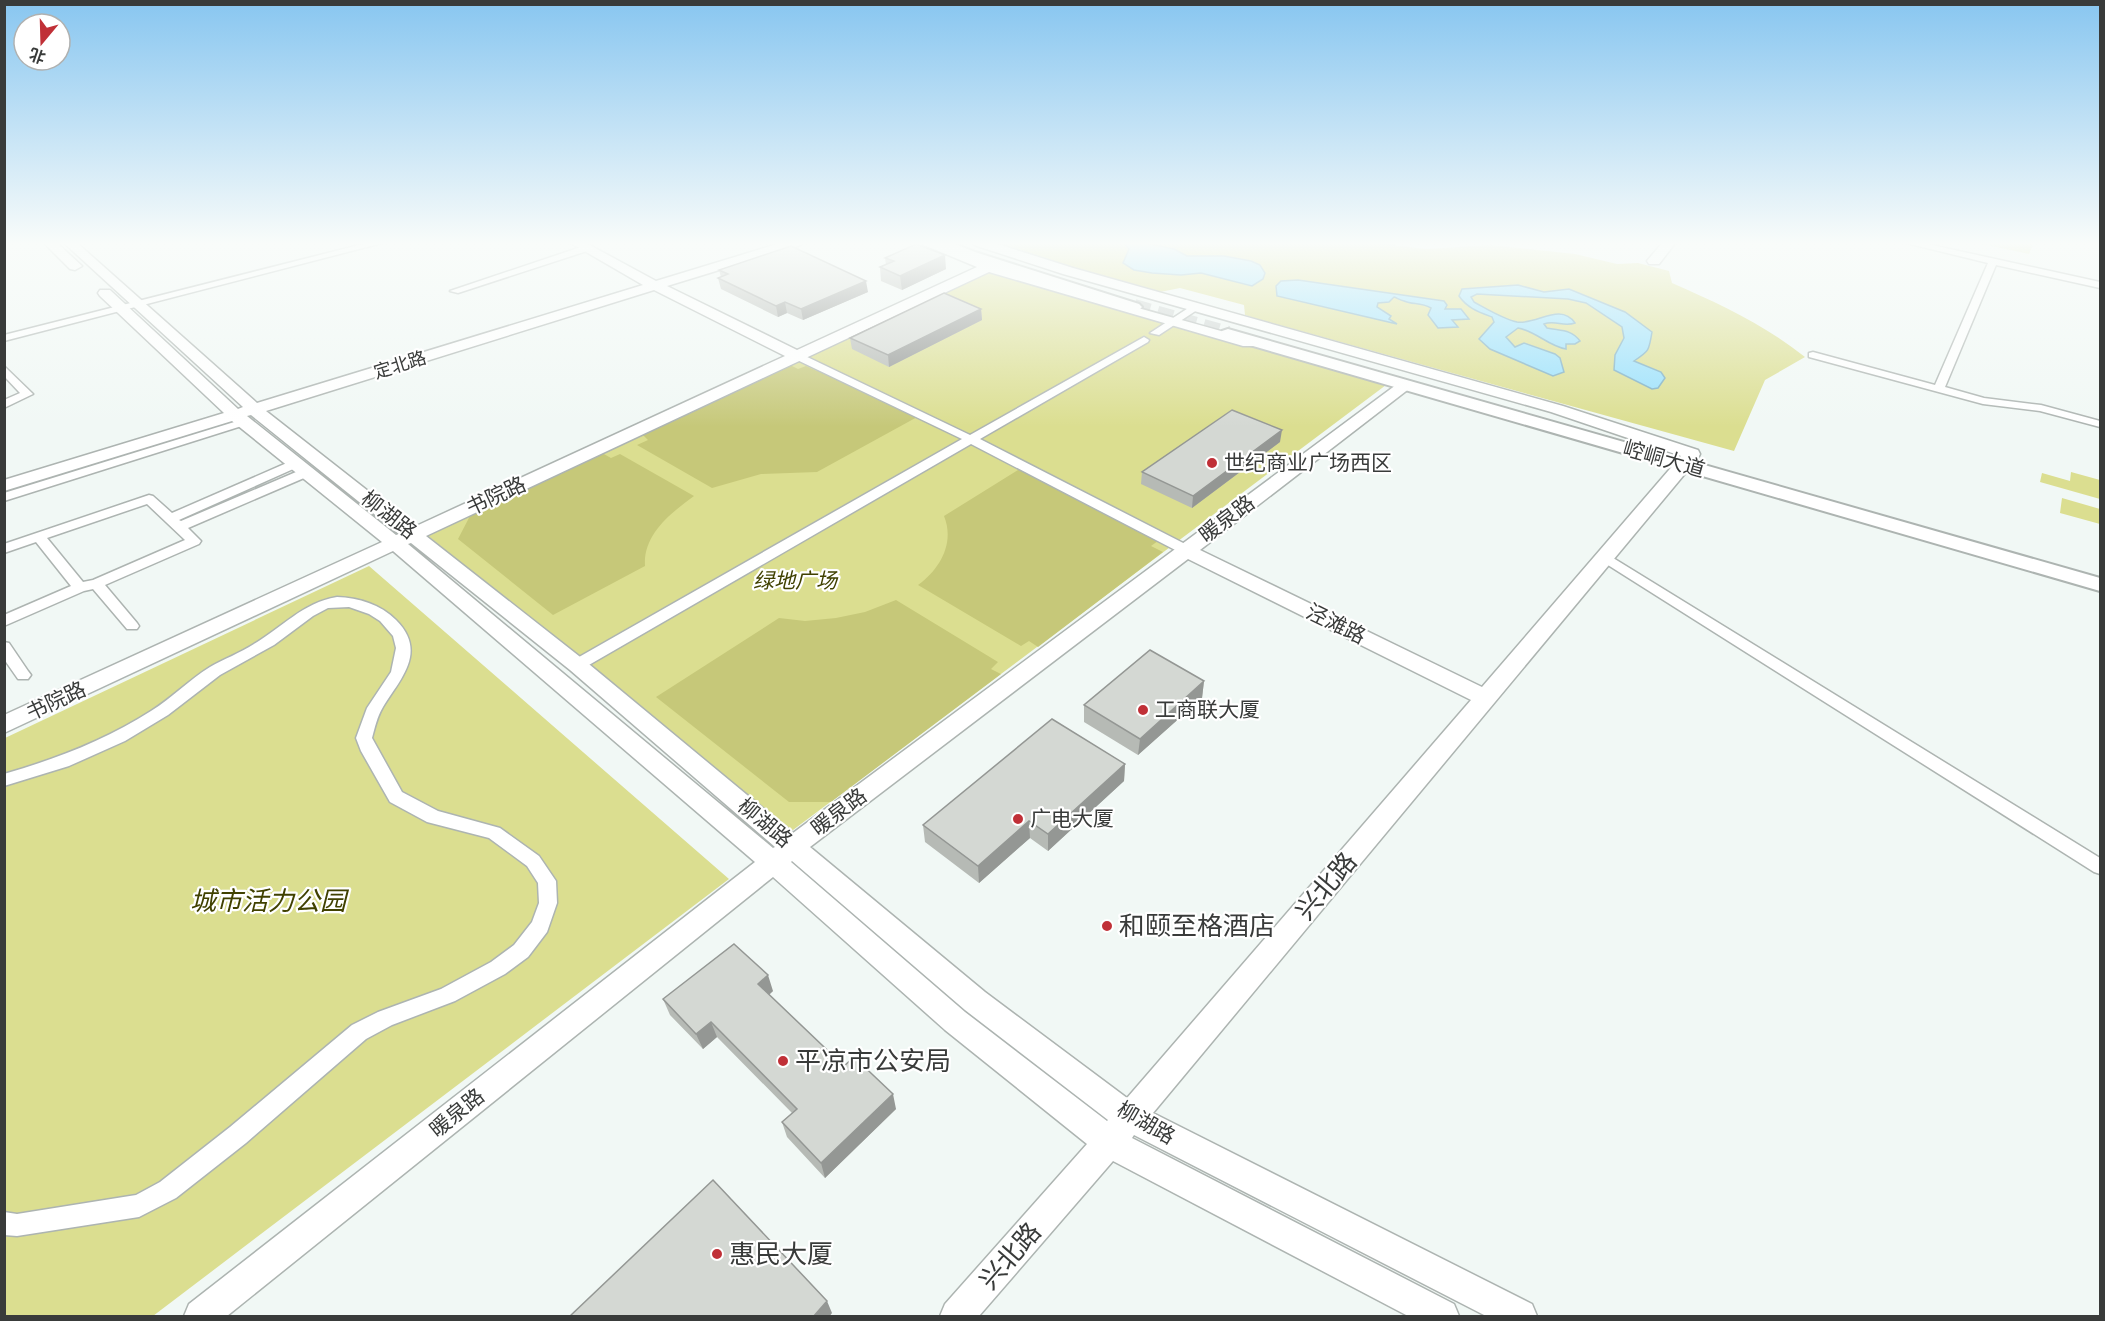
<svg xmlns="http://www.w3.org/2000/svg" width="2105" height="1321" font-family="Bitter,'Noto Sans SC',serif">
	<rect width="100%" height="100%" fill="#f1f8f5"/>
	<!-- green -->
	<path fill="#dbde90" d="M1001 242H1363L1427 249 1490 245 1575 254 1617 264 1638 263 1669 271 1672 283C1720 304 1765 325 1805 357L1765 380 1734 451 1257 319 1245 315 1244 305 1180 288 1160 292 1063 265 996 243Z
		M1973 242H2034L2029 254Z
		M990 272 1386 385 789 833 427 535Z
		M2071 472 2100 480V499L2040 482 2042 473 2070 481Z
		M2062 498 2100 509V524L2060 513Z
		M369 566 729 879 153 1316H5V738Z"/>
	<!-- forest -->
	<path fill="#c6c879" d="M790 365 798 369 806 366 817 371 823 369 919 416 817 472 761 474 712 488 637 445 648 440 642 434Z
		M602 453 611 458 620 454 694 496C671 513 643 534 645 566L553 615 458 539 471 514Z
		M1023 467 1162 538 1151 546 1163 552 1038 647 1029 641 1021 646 918 585C940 569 955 543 944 516Z
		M896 600 998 662 991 669 1001 674 831 802H789L656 697 779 618 805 621 836 618 865 612Z"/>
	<!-- water -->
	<path fill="#98e0fc" stroke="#7caec2" stroke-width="1.5" d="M1123 242H1140L1174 249 1187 256H1224L1251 261 1260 265 1265 273 1263 279 1252 286 1201 273 1181 275 1152 273 1134 270 1123 263 1129 249Z
		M1298 280 1444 301 1447 305 1445 309H1461L1469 319 1452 320 1458 327 1438 328 1428 315 1431 308C1420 302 1413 305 1404 301 1400 300 1397 298 1394 297L1389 302 1378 303 1377 307 1391 316 1389 319 1397 324 1277 296 1276 286 1281 281Z
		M1518 285 1544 292 1569 289 1625 312 1652 332C1649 351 1649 351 1634 361L1661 372 1665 378 1658 388 1652 389 1614 370 1615 355 1624 338 1622 327 1586 303 1568 299 1477 294 1471 297 1474 302C1487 309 1503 319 1517 322 1537 325 1560 302 1575 323 1564 327 1555 320 1544 324L1547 328C1561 331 1571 329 1580 341L1575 344H1566V349C1548 346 1536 331 1518 328L1506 337 1515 347 1524 343 1555 354 1560 358 1564 372 1553 376 1490 349 1479 339 1494 322 1492 317C1479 312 1467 308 1459 296L1462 289Z"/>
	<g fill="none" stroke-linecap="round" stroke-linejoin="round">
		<!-- primary-tunnel -->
		<path stroke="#ccd2d0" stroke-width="16" stroke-dasharray="16 8" stroke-linecap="butt" d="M1134 307 1228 334"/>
		<defs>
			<path id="street" d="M371 242H386L4 341V335Z
				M1902 242H1918L2100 282V288L1996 265 1945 387 1984 398 2041 405 2100 421V427L2040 411 1983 404 1809 357V353L1813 352 1935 385 1988 263Z
				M587 245 592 248 590 250 458 293 450 291Z
				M1196 303 1201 306 1200 308 1159 335 1150 333Z
				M1144 337 1149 340 1148 342 980 439 1191 547 1193 550 1191 553H1181L971 444 582 669 577 670 569 665 572 661 962 439 793 358V354H801L970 435Z
				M4 366 33 394 4 408V400L20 393 4 376Z
				M244 419 248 420V424L4 501V493Z
				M296 459 302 463 300 466 179 520 181 521 303 469H311L313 472 311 475 188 528 201 541 199 544 105 585 137 623 139 626 137 629H127L93 589 84 591 4 626V615L71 586 36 542 4 553V544L149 495 153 496 172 513ZM147 504 185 540 93 580 83 582 47 538Z
				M1605 553 2100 858V874L2094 872 1600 560 1598 557 1600 554Z
				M337 597C359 598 380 604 396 620 428 652 400 679 383 707 377 717 375 727 372 738L402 792 438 811 500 828 539 856 556 881 557 903 547 932 528 957 505 974 455 1001 392 1025 366 1039 246 1143 176 1198 139 1217 17 1236 4 1235V1212L17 1214 136 1195 160 1182 230 1127 352 1025 378 1012 441 989 491 962 514 945 532 922 539 903 538 883 527 866 489 838 427 822 390 802 361 751 356 738 367 708 391 672 396 648 393 636 380 621 369 614 349 607 328 608 313 616 274 645 220 675 168 715 125 741 69 766 4 786V774C56 759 106 740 151 711 172 698 189 680 210 667 224 659 240 653 254 644 283 627 302 603 337 597Z
				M4 642 9 643 28 671 31 675 28 679H18L4 659Z"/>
			<path id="secondary" d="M43 242H56L82 266 75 270 70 269Z
				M63 242H76L257 403 643 285 569 242H584L656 281 784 242H802L801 245 667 286 797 350 977 267 924 245 923 242C955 242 987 263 1018 272 1096 297 1175 318 1253 340L1255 343 1253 346H1243L989 272 426 536 584 660 793 833 1396 385 1402 383 1410 388 1200 550 1482 687 1681 456 1551 412 1063 274 974 245 973 242H991L1073 268 1563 406 1698 450 1700 454 1698 458 1153 1113 1532 1304 1537 1316H1486L1134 1135 1132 1138 1454 1304 1459 1316H1408L1113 1161 979 1316H940L945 1304 1087 1144 945 1030 773 877 227 1316H184L189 1304 755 862 393 551 4 733V715L382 542 232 421 4 491V480L224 413 100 296 98 293 100 290H110L238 409 243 407ZM654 290 785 356 414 527 266 411ZM251 415 399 534 396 535 247 416ZM411 543 570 670 775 847 773 848 408 544ZM1188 559 1471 700 1127 1098 985 992 810 847ZM792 861 965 1010 1108 1120 1107 1121 965 1012 791 862Z
				M1663 242H1676L1659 264H1649L1647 261Z"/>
			<path id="primary" d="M932 242H950L975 252 1139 304 1142 307 1139 310H1129L965 258Z
				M1228 329 2100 578V591L1222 337 1220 334 1222 331Z"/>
		</defs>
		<!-- street casing -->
		<use href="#street" stroke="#adb4b1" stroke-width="3"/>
		<!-- secondary casing -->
		<use href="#secondary" stroke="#adb4b1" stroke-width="3"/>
		<!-- primary casing -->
		<use href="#primary" stroke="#adb4b1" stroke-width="4"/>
		<!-- street -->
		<use href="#street" fill="#fff" fill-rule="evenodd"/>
		<!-- secondary -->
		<use href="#secondary" fill="#fff" fill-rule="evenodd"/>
		<!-- primary -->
		<use href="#primary" fill="#fff" fill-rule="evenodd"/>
	</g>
	<!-- wall -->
	<path fill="#b6bab5" d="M1362 242H1396L1395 246Z
		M885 258 946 269 902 290 881 281 880 267 886 265Z
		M719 270 868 292 803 320 787 313 778 317 721 289 718 278 721 277Z
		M981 309 982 320 889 367 852 349 850 338Z
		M1280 442 1192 508 1141 484 1142 472Z
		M1204 681 1202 698 1138 755 1084 722V705Z
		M1125 764 1124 781 1048 851 1030 838 979 883 925 842 923 825Z
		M773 991 769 995 844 1066 896 1109 825 1178 787 1137 782 1122 792 1113 717 1037 703 1049 670 1015 663 999Z"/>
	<!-- shaded-wall -->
	<path fill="#949794" d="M945 255 946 269 902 290 900 276Z
		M866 281 868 292 803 320 801 309Z
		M785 302 787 313 778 317 776 306Z
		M981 309 982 320 889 367 888 355Z
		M1282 430 1280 442 1192 508 1193 496Z
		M1204 681 1202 698 1138 755 1140 739Z
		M1125 764 1124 781 1048 851V834Z
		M1029 821 1030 838 979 883 978 866Z
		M768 975 773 991 763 1000 758 984Z
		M711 1022 717 1037 703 1049 696 1034Z
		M893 1094 896 1109 825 1178 821 1163Z
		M827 1301 832 1313 829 1317H813Z"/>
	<!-- building -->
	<path fill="#d4d8d3" stroke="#949794" stroke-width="1.5" d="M916 244 945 255 900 276 880 267 894 261 885 258Z
		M791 246 866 281 801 309 785 302 776 306 718 278 728 274 719 270Z
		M944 293 981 309 888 355 850 338Z
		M1232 410 1282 430 1193 496 1142 472Z
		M1150 650 1204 681 1140 739 1084 705Z
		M1052 719 1125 764 1048 834 1029 821 978 866 923 825Z
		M734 944 768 975 758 984 844 1066 854 1057 893 1094 821 1163 782 1122 797 1109 711 1022 696 1034 663 999Z
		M713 1180 827 1301 813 1317H569Z"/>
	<!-- sky -->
	<linearGradient id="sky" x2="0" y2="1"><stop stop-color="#88c6f0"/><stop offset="0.57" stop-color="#f9fcfa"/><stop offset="1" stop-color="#f9fcfa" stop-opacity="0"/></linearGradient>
	<rect width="2105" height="427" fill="url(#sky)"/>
	<!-- markers -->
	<g fill="#c03037" stroke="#fff" stroke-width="2">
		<circle cx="1212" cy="463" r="6"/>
		<circle cx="1143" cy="710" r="6"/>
		<circle cx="1018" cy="819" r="6"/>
		<circle cx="1107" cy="926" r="6"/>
		<circle cx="783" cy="1061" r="6"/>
		<circle cx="717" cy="1254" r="6"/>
	</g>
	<g text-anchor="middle" stroke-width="4.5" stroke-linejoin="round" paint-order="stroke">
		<!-- far-street labels -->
		<g font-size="18" fill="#393b3a" stroke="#fff">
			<text transform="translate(400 365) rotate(-17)" y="6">定北路</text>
		</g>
		<!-- street labels -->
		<g font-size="21" fill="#393b3a" stroke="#fff">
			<text transform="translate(1664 459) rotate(16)" y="7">崆峒大道</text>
			<text transform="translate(496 496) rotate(-25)" y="7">书院路</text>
			<text transform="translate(389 515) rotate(38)" y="7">柳湖路</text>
			<text transform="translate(1227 519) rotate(-37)" y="7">暖泉路</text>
			<text transform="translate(1336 624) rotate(26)" y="7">泾滩路</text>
			<text transform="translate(56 701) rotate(-25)" y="7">书院路</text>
			<text transform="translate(839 812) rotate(-37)" y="7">暖泉路</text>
			<text transform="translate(765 823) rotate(40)" y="7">柳湖路</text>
			<text transform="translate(457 1113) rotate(-39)" y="7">暖泉路</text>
			<text transform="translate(1146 1123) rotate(30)" y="7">柳湖路</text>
		</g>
		<!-- poi labels -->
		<g font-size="21" fill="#393b3a" stroke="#fff" text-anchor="start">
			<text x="1224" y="470">世纪商业广场西区</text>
			<text x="1155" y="717">工商联大厦</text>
			<text x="1030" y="826">广电大厦</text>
		</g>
		<!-- park labels -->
		<g font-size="21" font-style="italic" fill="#404100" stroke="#fff">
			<text x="795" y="588">绿地广场</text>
		</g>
		<!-- near-street labels -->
		<g font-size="26" fill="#393b3a" stroke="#fff">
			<text transform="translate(1326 886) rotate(-50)" y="9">兴北路</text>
			<text transform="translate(1010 1256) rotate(-49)" y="9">兴北路</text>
		</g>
		<!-- near-park labels -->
		<g font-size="26" font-style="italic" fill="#404100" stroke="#fff">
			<text x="268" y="910">城市活力公园</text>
		</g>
		<!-- near-poi labels -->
		<g font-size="26" fill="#393b3a" stroke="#fff" text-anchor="start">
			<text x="1119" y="935">和颐至格酒店</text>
			<text x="795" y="1070">平凉市公安局</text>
			<text x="729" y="1263">惠民大厦</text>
		</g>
	</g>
	<!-- border -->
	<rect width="2105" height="1321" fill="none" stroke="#393b3a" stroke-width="12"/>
	<!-- north arrow -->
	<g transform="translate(42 42) rotate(199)"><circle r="28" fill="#ffffff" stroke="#b0b1b0" stroke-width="1.5"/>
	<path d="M0-4.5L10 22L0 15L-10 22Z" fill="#c03037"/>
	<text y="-9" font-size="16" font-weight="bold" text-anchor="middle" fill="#393b3a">北</text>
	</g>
</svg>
